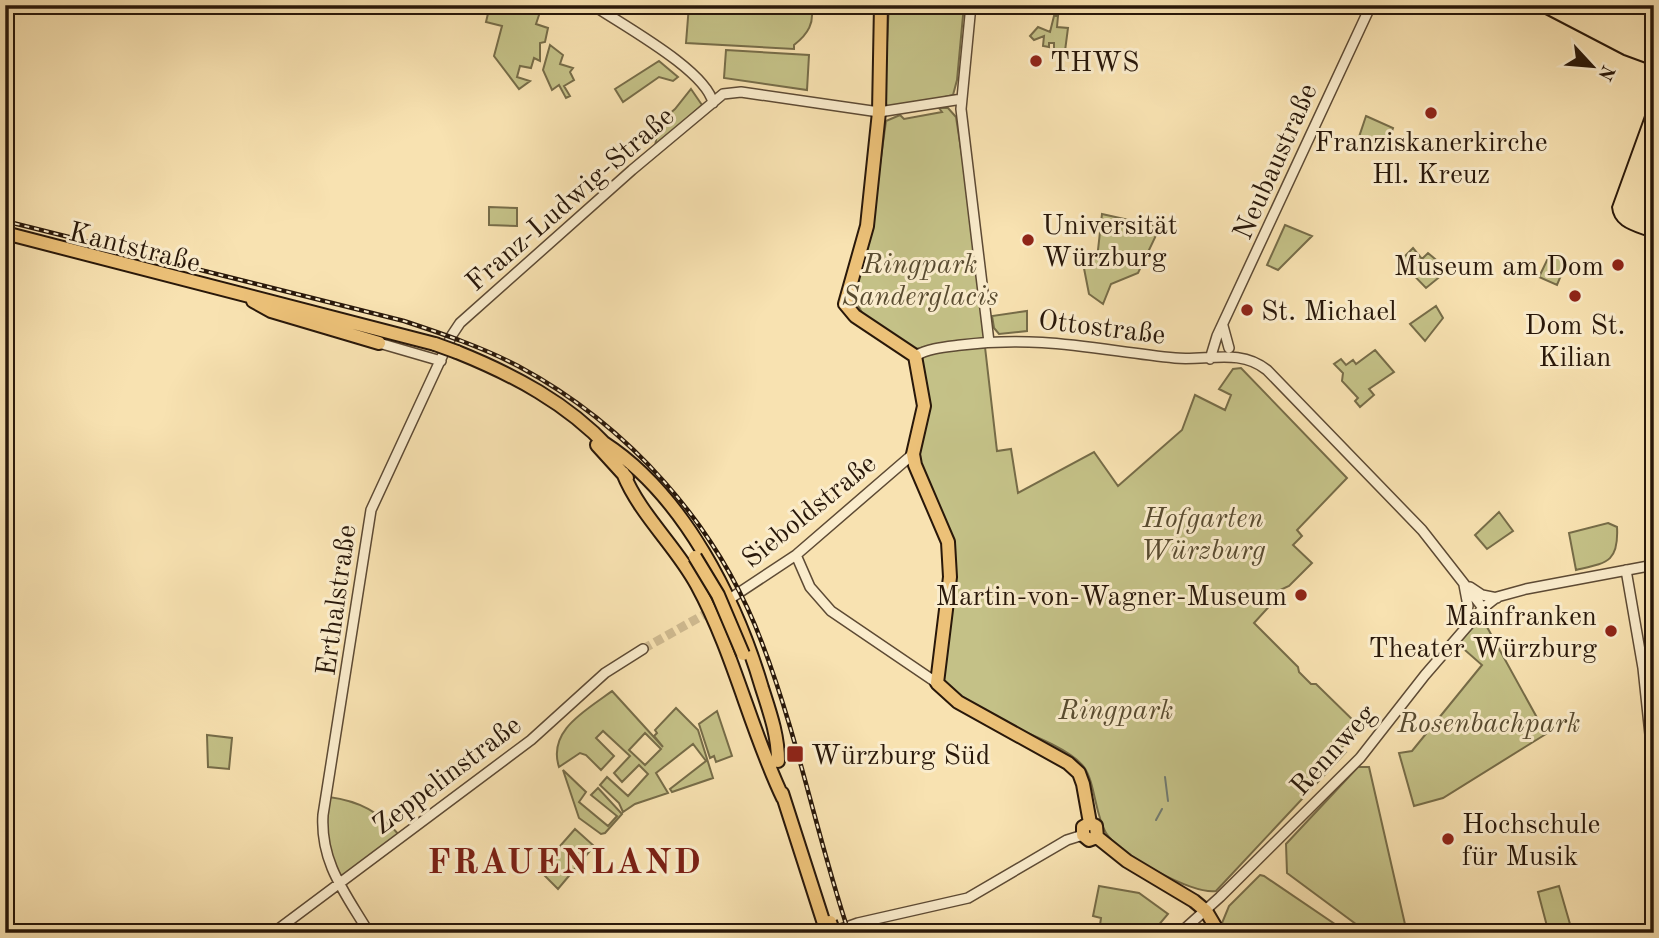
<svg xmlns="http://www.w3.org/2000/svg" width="1659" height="938" font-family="'Old Standard TT',serif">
	<rect width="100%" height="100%" fill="#f8e2b1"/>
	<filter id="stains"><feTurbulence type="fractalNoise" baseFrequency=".00286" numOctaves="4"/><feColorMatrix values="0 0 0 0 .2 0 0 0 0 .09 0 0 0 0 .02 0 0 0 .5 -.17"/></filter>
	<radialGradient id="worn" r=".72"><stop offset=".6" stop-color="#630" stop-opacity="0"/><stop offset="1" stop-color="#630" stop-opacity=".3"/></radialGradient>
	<!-- green -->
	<path fill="#c4c187" stroke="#766c48" stroke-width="2" fill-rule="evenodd" d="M490 5H514L517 10 520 6 540 12 536 24 548 28 545 42 540 43V61L534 58 531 68 520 66 517 77 530 81 519 89 494 56 502 26 486 22Z
		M689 5H811C815 23 808 34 794 45V49L686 43Z
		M889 5H964L957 80 953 95 896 109 887 106 884 99Z
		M1054 16H1058L1057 27 1068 28 1065 51 1054 49V43H1049V47L1043 46 1044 36 1034 40 1030 36 1038 27 1050 32Z
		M550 45 563 55 560 64 573 68 570 72 574 80 564 86 570 96 566 98 559 85 552 90 543 70Z
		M726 50 809 55 807 90 724 78Z
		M659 61 678 77 673 81 659 77 623 102 615 89Z
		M691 89 702 105 655 147 657 133 653 128 675 109Z
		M939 108H948L956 117 990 337 915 349 862 313 854 297 870 237 886 121 900 115 904 119 942 112Z
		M1366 116 1393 128 1385 151 1358 140Z
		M489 207 517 208V226L489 225Z
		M1102 214 1160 227 1138 273 1111 284 1103 304 1089 294 1082 258 1097 259Z
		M1285 225 1312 236 1278 270 1267 265Z
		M1413 248 1422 259 1428 253 1448 270 1426 288 1400 261Z
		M1550 254 1567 261 1557 285 1539 277Z
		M1436 306 1443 318 1425 341 1410 324Z
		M1027 311V331L999 334 994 328 992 316Z
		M985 347 997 451 1011 449 1018 493 1094 452 1118 486 1182 430 1195 395 1225 410 1231 395 1219 389 1233 369 1241 368 1347 478 1297 530 1302 536 1293 545 1312 563 1289 586 1278 591 1275 600 1254 623 1298 667 1299 672 1311 684H1316L1361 728 1342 747 1346 752 1216 891C1192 895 1119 854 1106 833 1095 815 1095 782 1084 767 1064 742 996 723 966 706 957 700 949 693 940 687L954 579 918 462 919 352Z
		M1375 350 1394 372 1369 389 1374 395 1360 407 1355 401 1358 398 1342 381 1343 373 1334 364 1341 359 1346 365 1353 360 1356 364Z
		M1499 512 1513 531 1487 549 1475 535Z
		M1608 523 1617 527C1619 563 1606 563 1576 570L1569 533Z
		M1479 620 1487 627 1546 734 1443 798 1414 806 1399 753 1412 751 1482 665 1458 644Z
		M612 691 663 747 654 736 657 733 655 730 676 708 698 730 713 778 672 792 670 789 706 761 693 744 656 773 668 793 635 804 623 812 619 803 600 785 607 777 628 796 648 774 639 765 622 782 614 773 630 756 603 731 596 738 614 756 601 770 586 755 580 753 559 767C547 730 587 710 612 691ZM645 733 661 749 645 765 629 750Z
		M717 711 732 756 716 762 714 756 710 758 699 724Z
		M207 735 232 738 229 769 208 767Z
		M1358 767H1369L1407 933H1368L1287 873 1286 844Z
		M563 770 586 792 579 802 608 826 617 816 591 795 598 788 622 814 605 833 601 834 579 818Z
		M329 797C359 801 380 812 399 835L340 878C324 852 326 826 329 797Z
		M575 829 594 846 558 889 539 870Z
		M1260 875 1264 876 1348 933H1227L1222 923 1229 906Z
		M1099 886 1139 893 1168 914 1152 933 1099 932 1101 918 1093 916Z
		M1559 886 1570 924 1548 930 1538 892Z"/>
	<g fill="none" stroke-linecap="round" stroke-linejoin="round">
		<!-- stream -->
		<path stroke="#707a71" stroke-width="2" d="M1165 777 1168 801
			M1156 820 1162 809"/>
		<!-- minor-tunnel -->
		<path stroke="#cfba90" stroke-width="9" stroke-dasharray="9 4.5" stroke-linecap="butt" d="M643 649 707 613"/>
		<defs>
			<path id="minor" d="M593 5C622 25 706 70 713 103
				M971 5 961 109 989 342
				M1223 326 1229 348
				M379 343 441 361
				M915 356C929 348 945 347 961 345 1041 335 1097 350 1175 358 1207 361 1240 348 1267 370L1422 530 1483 608
				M1210 359 1217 336 1371 5
				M796 555 810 587 831 611 937 683
				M1626 570 1643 668 1654 772
				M1464 585 1468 606 1464 627
				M1470 587 1482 595 1497 598
				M725 602 796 555 913 454
				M273 933 531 740 605 673 643 649
				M369 933C346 894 320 863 323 815L371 510 452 335 460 323 632 170 723 94 741 92 879 112 962 99
				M830 933 858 923 968 898 1067 840 1083 835
				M1180 933 1220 897 1360 758 1425 675 1483 608 1497 597 1526 589 1654 565"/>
			<path id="major" d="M881 5 879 112 867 226 845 304 855 316 915 356 924 406 913 454 915 465 948 542 950 577 937 683 958 702 1068 763 1079 773 1083 784 1090 823
				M5 233 435 344
				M253 301 271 311 379 343
				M457 352C514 375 567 403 609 448
				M604 443C684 495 736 600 762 688 770 713 778 735 778 761
				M597 445 627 478
				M623 473C640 515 676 546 697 585 734 653 750 729 783 798
				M782 793 827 933
				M1090 823 1096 826 1097 837 1127 861 1194 901 1206 911 1219 933
				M1090 823 1083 827V835L1089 840 1097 837"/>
		</defs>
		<!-- minor casing -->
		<use href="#minor" stroke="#5d4a34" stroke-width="12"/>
		<!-- major casing -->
		<use href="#major" stroke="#29180a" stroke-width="16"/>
		<!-- minor -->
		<use href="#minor" stroke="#faeccc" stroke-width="9"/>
		<!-- major -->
		<use href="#major" stroke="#ecc178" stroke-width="12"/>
		<!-- tram -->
		<path stroke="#29180a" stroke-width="2" d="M1528 5 1624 55 1654 66
			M1654 91 1612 207C1614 229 1636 231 1654 239"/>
		<defs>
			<path id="rail" d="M5 221 404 321C443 334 482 347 518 366 628 425 718 525 762 643 798 737 817 837 849 933"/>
		</defs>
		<!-- rail casing -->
		<use href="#rail" stroke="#29180a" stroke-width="4.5"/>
		<!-- rail -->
		<use href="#rail" stroke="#faeccc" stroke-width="2" stroke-dasharray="5" stroke-linecap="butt"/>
		<defs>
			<path id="major-bridge" d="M435 344 457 352
				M695 557 718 595 743 654
				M830 922 834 933"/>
		</defs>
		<!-- major-bridge casing -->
		<use href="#major-bridge" stroke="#29180a" stroke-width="16" stroke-linecap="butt"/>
		<!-- major-bridge -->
		<use href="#major-bridge" stroke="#ecc178" stroke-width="12"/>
	</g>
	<!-- markers -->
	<g fill="#8f2418" stroke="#faeccc" stroke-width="2.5">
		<circle cx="1036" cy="61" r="7"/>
		<circle cx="1431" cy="113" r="7"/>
		<circle cx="1028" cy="240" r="7"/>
		<circle cx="1618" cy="265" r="7"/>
		<circle cx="1575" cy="296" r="7"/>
		<circle cx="1247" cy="310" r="7"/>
		<circle cx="1301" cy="595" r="7"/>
		<circle cx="1611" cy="631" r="7"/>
		<rect x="786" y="745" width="18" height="18" rx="3.5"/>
		<circle cx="1448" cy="839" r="7"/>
	</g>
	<g text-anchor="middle" stroke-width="6" stroke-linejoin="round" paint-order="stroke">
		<!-- poi labels -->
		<g font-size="28" fill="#29180a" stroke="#faeccc" text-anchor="start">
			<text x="1050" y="71">THWS</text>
			<text x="1431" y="151" text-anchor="middle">Franziskanerkirche<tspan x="1431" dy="32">Hl. Kreuz</tspan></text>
			<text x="1042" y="234">Universität<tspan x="1042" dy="32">Würzburg</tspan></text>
			<text x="1604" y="275" text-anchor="end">Museum am Dom</text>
			<text x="1261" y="320">St. Michael</text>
			<text x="1575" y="334" text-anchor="middle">Dom St.<tspan x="1575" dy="32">Kilian</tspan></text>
			<text x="1287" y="605" text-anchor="end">Martin-von-Wagner-Museum</text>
			<text x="1597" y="625" text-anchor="end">Mainfranken<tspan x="1597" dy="32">Theater Würzburg</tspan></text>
			<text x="811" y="764">Würzburg Süd</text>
			<text x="1462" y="833">Hochschule<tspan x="1462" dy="32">für Musik</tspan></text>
		</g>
		<!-- street labels -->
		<g font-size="28" fill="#29180a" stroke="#faeccc">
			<text transform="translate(1274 161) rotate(-66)" y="10">Neubaustraße</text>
			<text transform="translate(569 198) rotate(-41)" y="10">Franz-Ludwig-Straße</text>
			<text transform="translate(135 246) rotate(14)" y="10">Kantstraße</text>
			<text transform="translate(1102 326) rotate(7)" y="10">Ottostraße</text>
			<text transform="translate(808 510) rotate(-39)" y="10">Sieboldstraße</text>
			<text transform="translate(335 600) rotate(-82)" y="10">Erthalstraße</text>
			<text transform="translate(1332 749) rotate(-48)" y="10">Rennweg</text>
			<text transform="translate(446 774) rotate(-37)" y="10">Zeppelinstraße</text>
		</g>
		<!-- park labels -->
		<g font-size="28" font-style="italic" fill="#584b30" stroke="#faeccc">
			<text x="920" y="273">Ringpark<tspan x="920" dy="32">Sanderglacis</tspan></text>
			<text x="1203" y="527">Hofgarten<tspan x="1203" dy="32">Würzburg</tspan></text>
			<text x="1116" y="719">Ringpark</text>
			<text x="1489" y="732">Rosenbachpark</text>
		</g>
		<!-- district labels -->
		<g font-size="35" font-weight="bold" letter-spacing="2" fill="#7a1f14" stroke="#faeccc">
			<text x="565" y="873">FRAUENLAND</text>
		</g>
	</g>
	<!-- margin -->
	<rect width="1659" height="938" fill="none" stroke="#f8e2b1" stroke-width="28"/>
	<rect x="7" y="7" width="1645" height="924" fill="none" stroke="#29180a" stroke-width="3.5"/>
	<rect x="14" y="14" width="1631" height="910" fill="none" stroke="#29180a" stroke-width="2"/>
	<!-- north arrow -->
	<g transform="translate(1592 66) rotate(116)" stroke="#faeccc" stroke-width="5" paint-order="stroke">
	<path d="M0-5L12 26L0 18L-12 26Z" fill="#29180a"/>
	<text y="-10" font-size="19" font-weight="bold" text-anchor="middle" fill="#29180a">N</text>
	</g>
	<rect width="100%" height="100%" filter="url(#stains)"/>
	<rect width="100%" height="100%" fill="url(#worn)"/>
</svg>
